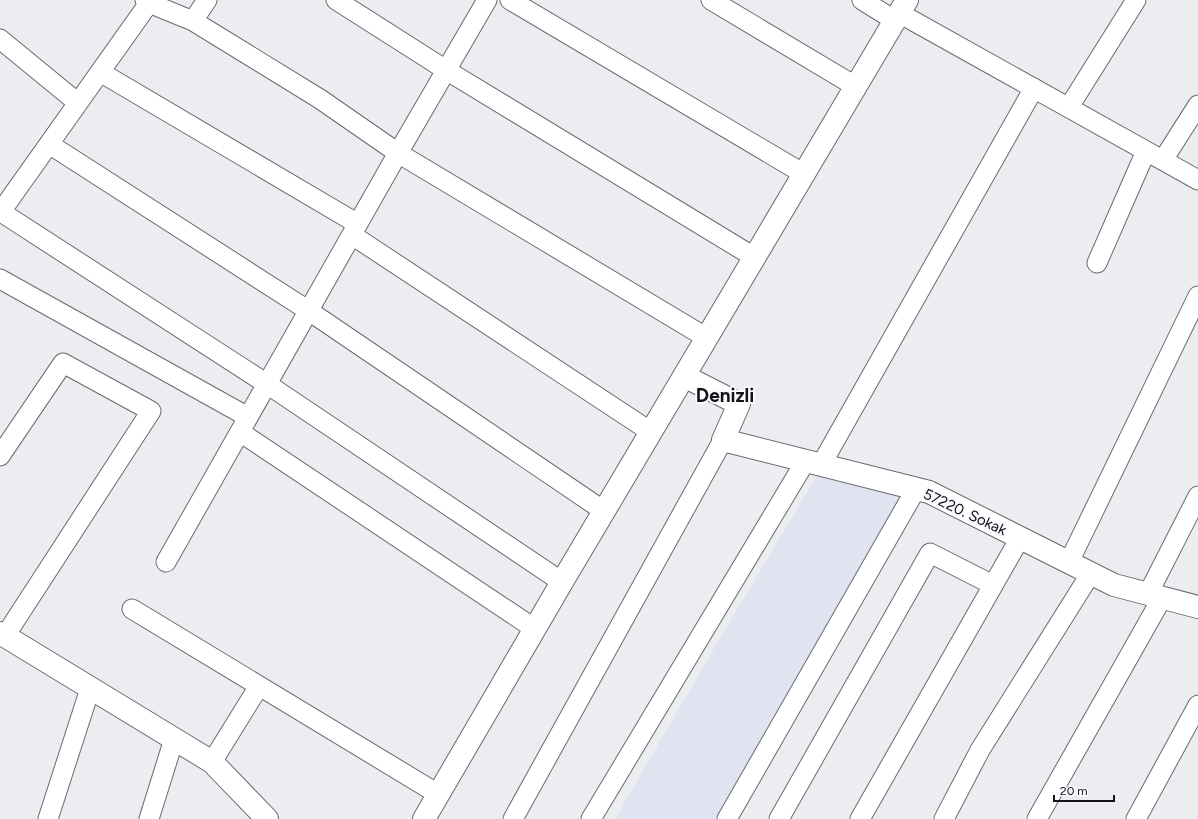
<svg xmlns="http://www.w3.org/2000/svg" width="1198" height="819" font-family="Figtree,sans-serif">
	<rect width="100%" height="100%" fill="#ebedf1"/>
	<!-- built -->
	<path fill="#e0e4f0" d="M829 456 906 499 717 819H615L716 645Z"/>
	<g fill="none" stroke-linecap="round" stroke-linejoin="round">
		<defs>
			<path id="minor" d="M145 0 149 3 193 21 320 99 398 153 707 338
				M336 0 446 70 754 257
				M510 0 804 174
				M711 0 855 86
				M862 0 894 20
				M899 13 1198 180
				M193 21 207 0
				M0 39 78 103
				M100 72 358 224
				M1069 107 1136 0
				M49 144 309 311 604 511
				M1163 160 1198 105
				M1 212 267 384 562 582
				M0 213 149 3
				M352 235 651 432
				M1097 263 1146 151
				M0 279 248 417
				M240 432 535 629
				M0 456 63 363 151 411 5 636
				M821 465 1034 88
				M166 562 398 153 487 0
				M1069 562 1198 296
				M1148 594 1198 496
				M132 609 438 794
				M212 762 259 686
				M48 819 88 695V687
				M149 819 174 739
				M513 819 723 440
				M591 819 805 462
				M727 819 916 489
				M779 819 930 553 993 585
				M860 819 1020 538
				M944 819 980 750 1091 573
				M1037 819 1162 598
				M1136 819 1198 705"/>
			<path id="tertiary" d="M684 376 739 404 723 440 929 492 1114 585 1198 607
				M0 633 212 762 267 819
				M424 819 562 582 907 0"/>
		</defs>
		<!-- minor casing -->
		<use href="#minor" stroke="#696a6e" stroke-width="21"/>
		<!-- tertiary casing -->
		<use href="#tertiary" stroke="#696a6e" stroke-width="24"/>
		<!-- minor -->
		<use href="#minor" stroke="#fff" stroke-width="19"/>
		<!-- tertiary -->
		<use href="#tertiary" stroke="#fff" stroke-width="22"/>
	</g>
	<g text-anchor="middle" stroke-width="4" stroke-linejoin="round" paint-order="stroke">
		<!-- street labels -->
		<g font-size="15" fill="#121314" stroke="#f9faff">
			<text transform="translate(965 512) rotate(25)" y="5">57220. Sokak</text>
		</g>
		<!-- district labels -->
		<g font-size="19" font-weight="bold" fill="#121314" stroke="#f9faff">
			<text x="725" y="402">Denizli</text>
		</g>
	</g>
	<!-- scale -->
	<path d="M1054 795v6h60v-6" fill="none" stroke="#121314" stroke-width="2"/>
	<text x="1060" y="795" font-size="12" fill="#121314" stroke="#f9faff" stroke-width="3" paint-order="stroke">20 m</text>
</svg>
